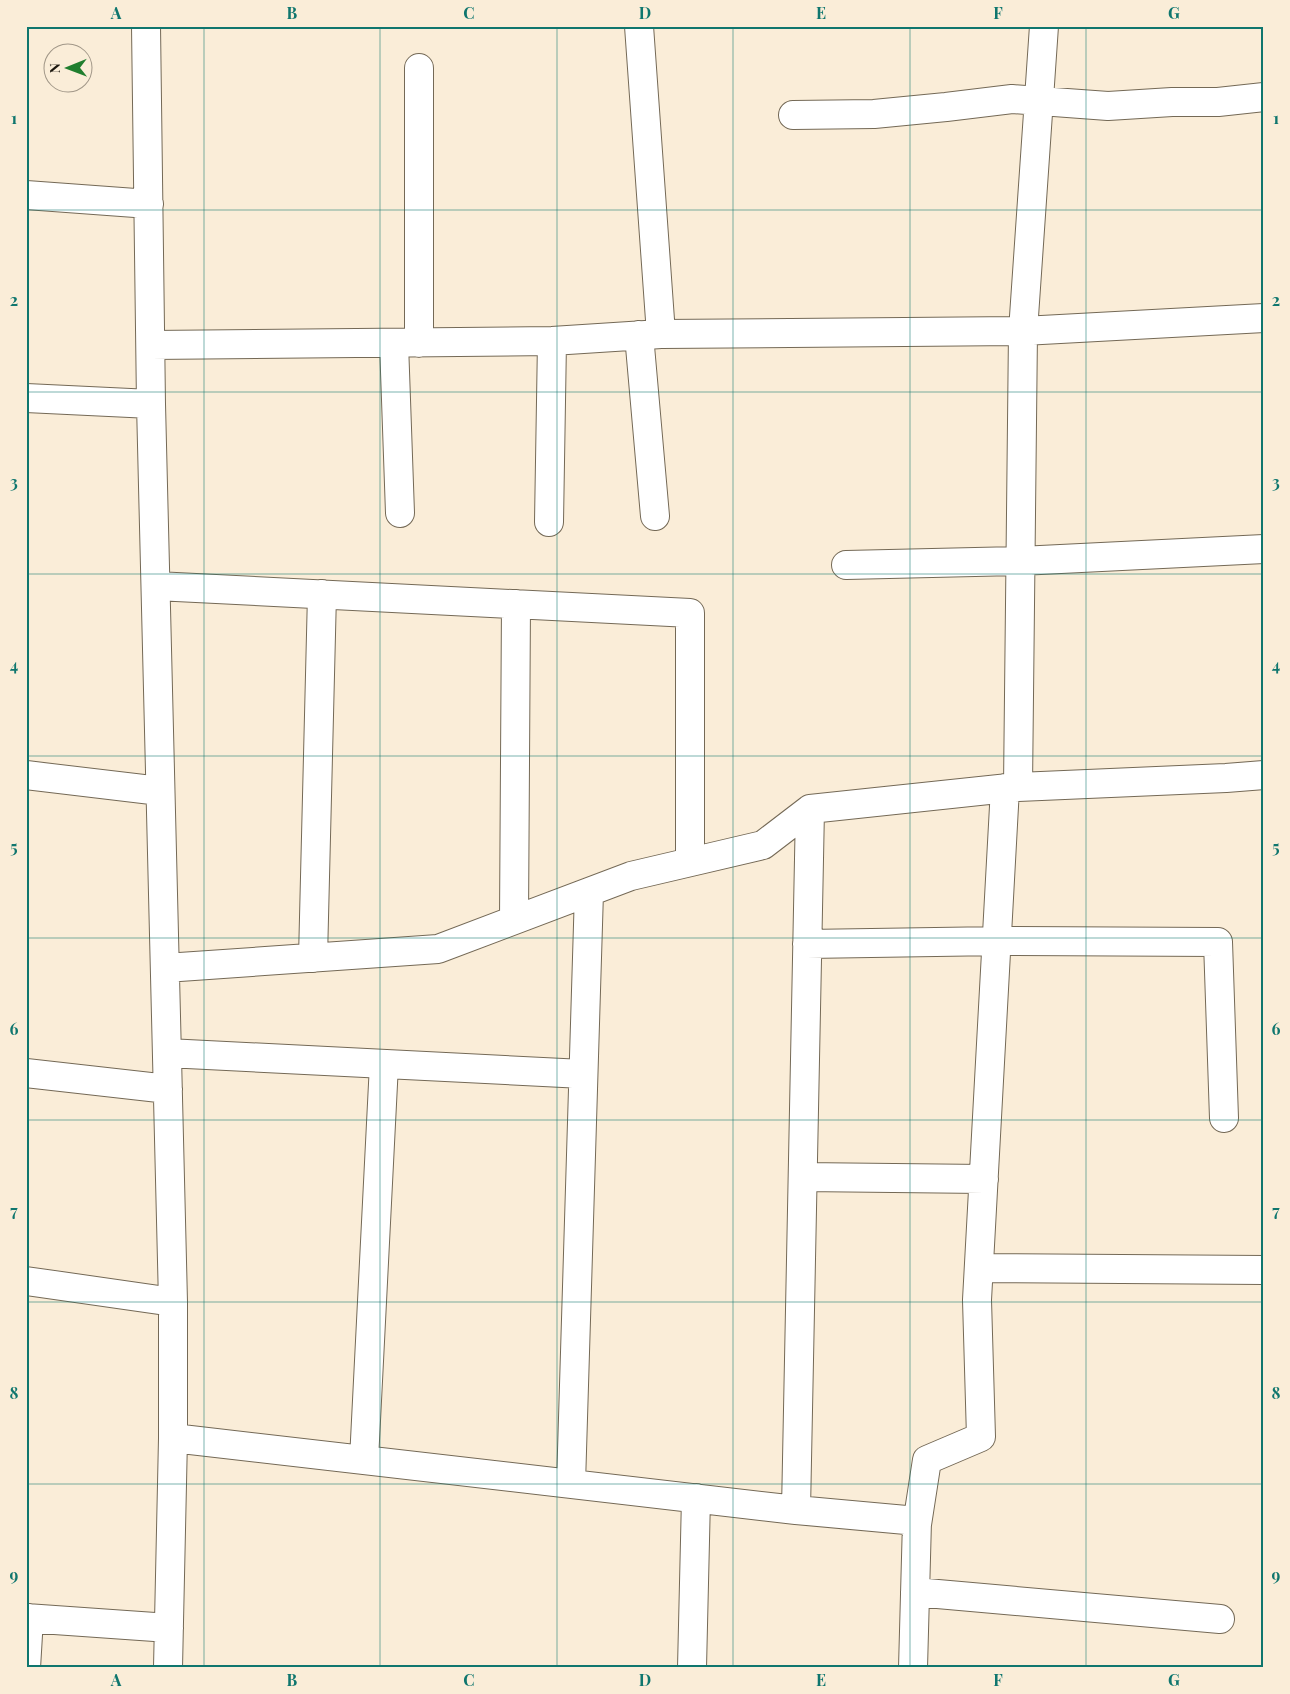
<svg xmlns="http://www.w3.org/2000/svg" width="1290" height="1694" font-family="'Playfair Display',serif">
	<rect width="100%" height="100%" fill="#faedd8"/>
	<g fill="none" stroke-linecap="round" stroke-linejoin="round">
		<defs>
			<path id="minor" d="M146 26 151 404 173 1302V1438L168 1668
				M639 26 661 334
				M793 115 874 114 946 107 1012 99 1108 106 1172 102H1218L1264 97
				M26 195 149 204
				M639 335 655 516
				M394 343 400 513
				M419 343V68
				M151 345 552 341 661 334 1023 331 1264 318
				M26 398 151 404
				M549 522 552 341
				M846 565 1020 561 1264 549
				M156 586 690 613V862
				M26 775 160 791
				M1018 787 1226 778 1264 775
				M514 920 516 604
				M807 944 1000 941 1218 942 1224 1118
				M313 958 322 594
				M165 968 438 949 631 876 763 845 810 809
				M167 1053 583 1074
				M26 1073 168 1089
				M803 1177 984 1179
				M979 1268 1264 1270
				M26 1281 173 1302
				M173 1438 796 1510 810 809 1018 787 1023 331 1044 26
				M364 1460 384 1064
				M571 1484 589 892
				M796 1510 917 1521 913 1668
				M916 1531 927 1460 981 1437 977 1300 1005 788
				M915 1592 1220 1619
				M26 1618 169 1628
				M26 1668 29 1618
				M692 1668 696 1498"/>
		</defs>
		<!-- minor casing -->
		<use href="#minor" stroke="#746956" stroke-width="30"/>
		<!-- minor -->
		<use href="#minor" stroke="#fff" stroke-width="28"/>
	</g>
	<!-- grid -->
	<path fill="none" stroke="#0f766e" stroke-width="1" stroke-opacity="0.55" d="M204 26V1668M380 26V1668M557 26V1668M733 26V1668M910 26V1668M1086 26V1668M26 210H1264M26 392H1264M26 574H1264M26 756H1264M26 938H1264M26 1120H1264M26 1302H1264M26 1484H1264"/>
	<!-- border -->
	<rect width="1290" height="1694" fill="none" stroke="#faedd8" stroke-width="55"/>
	<!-- north arrow -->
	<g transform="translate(68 68) rotate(269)"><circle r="24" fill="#faedd8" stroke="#a19788"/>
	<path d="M0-4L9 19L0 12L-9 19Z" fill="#207e2e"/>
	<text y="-8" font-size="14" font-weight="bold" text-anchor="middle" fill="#1b170f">N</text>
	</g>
	<rect x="28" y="28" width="1234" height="1638" fill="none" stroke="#0f766e" stroke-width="2"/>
	<g font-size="16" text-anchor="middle" font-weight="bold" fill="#0f766e">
		<text x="116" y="19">A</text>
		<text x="292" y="19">B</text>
		<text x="469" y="19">C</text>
		<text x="645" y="19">D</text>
		<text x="821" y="19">E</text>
		<text x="998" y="19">F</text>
		<text x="1174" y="19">G</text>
		<text x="14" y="124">1</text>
		<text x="1276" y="124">1</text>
		<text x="14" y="306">2</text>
		<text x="1276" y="306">2</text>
		<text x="14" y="488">3</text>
		<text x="1276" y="488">3</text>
		<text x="14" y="671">4</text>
		<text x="1276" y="671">4</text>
		<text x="14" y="853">5</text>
		<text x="1276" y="853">5</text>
		<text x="14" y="1035">6</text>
		<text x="1276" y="1035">6</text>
		<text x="14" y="1217">7</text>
		<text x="1276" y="1217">7</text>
		<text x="14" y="1399">8</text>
		<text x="1276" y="1399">8</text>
		<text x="14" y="1581">9</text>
		<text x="1276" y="1581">9</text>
		<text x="116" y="1686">A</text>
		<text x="292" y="1686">B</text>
		<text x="469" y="1686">C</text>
		<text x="645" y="1686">D</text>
		<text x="821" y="1686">E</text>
		<text x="998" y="1686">F</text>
		<text x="1174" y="1686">G</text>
	</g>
</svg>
